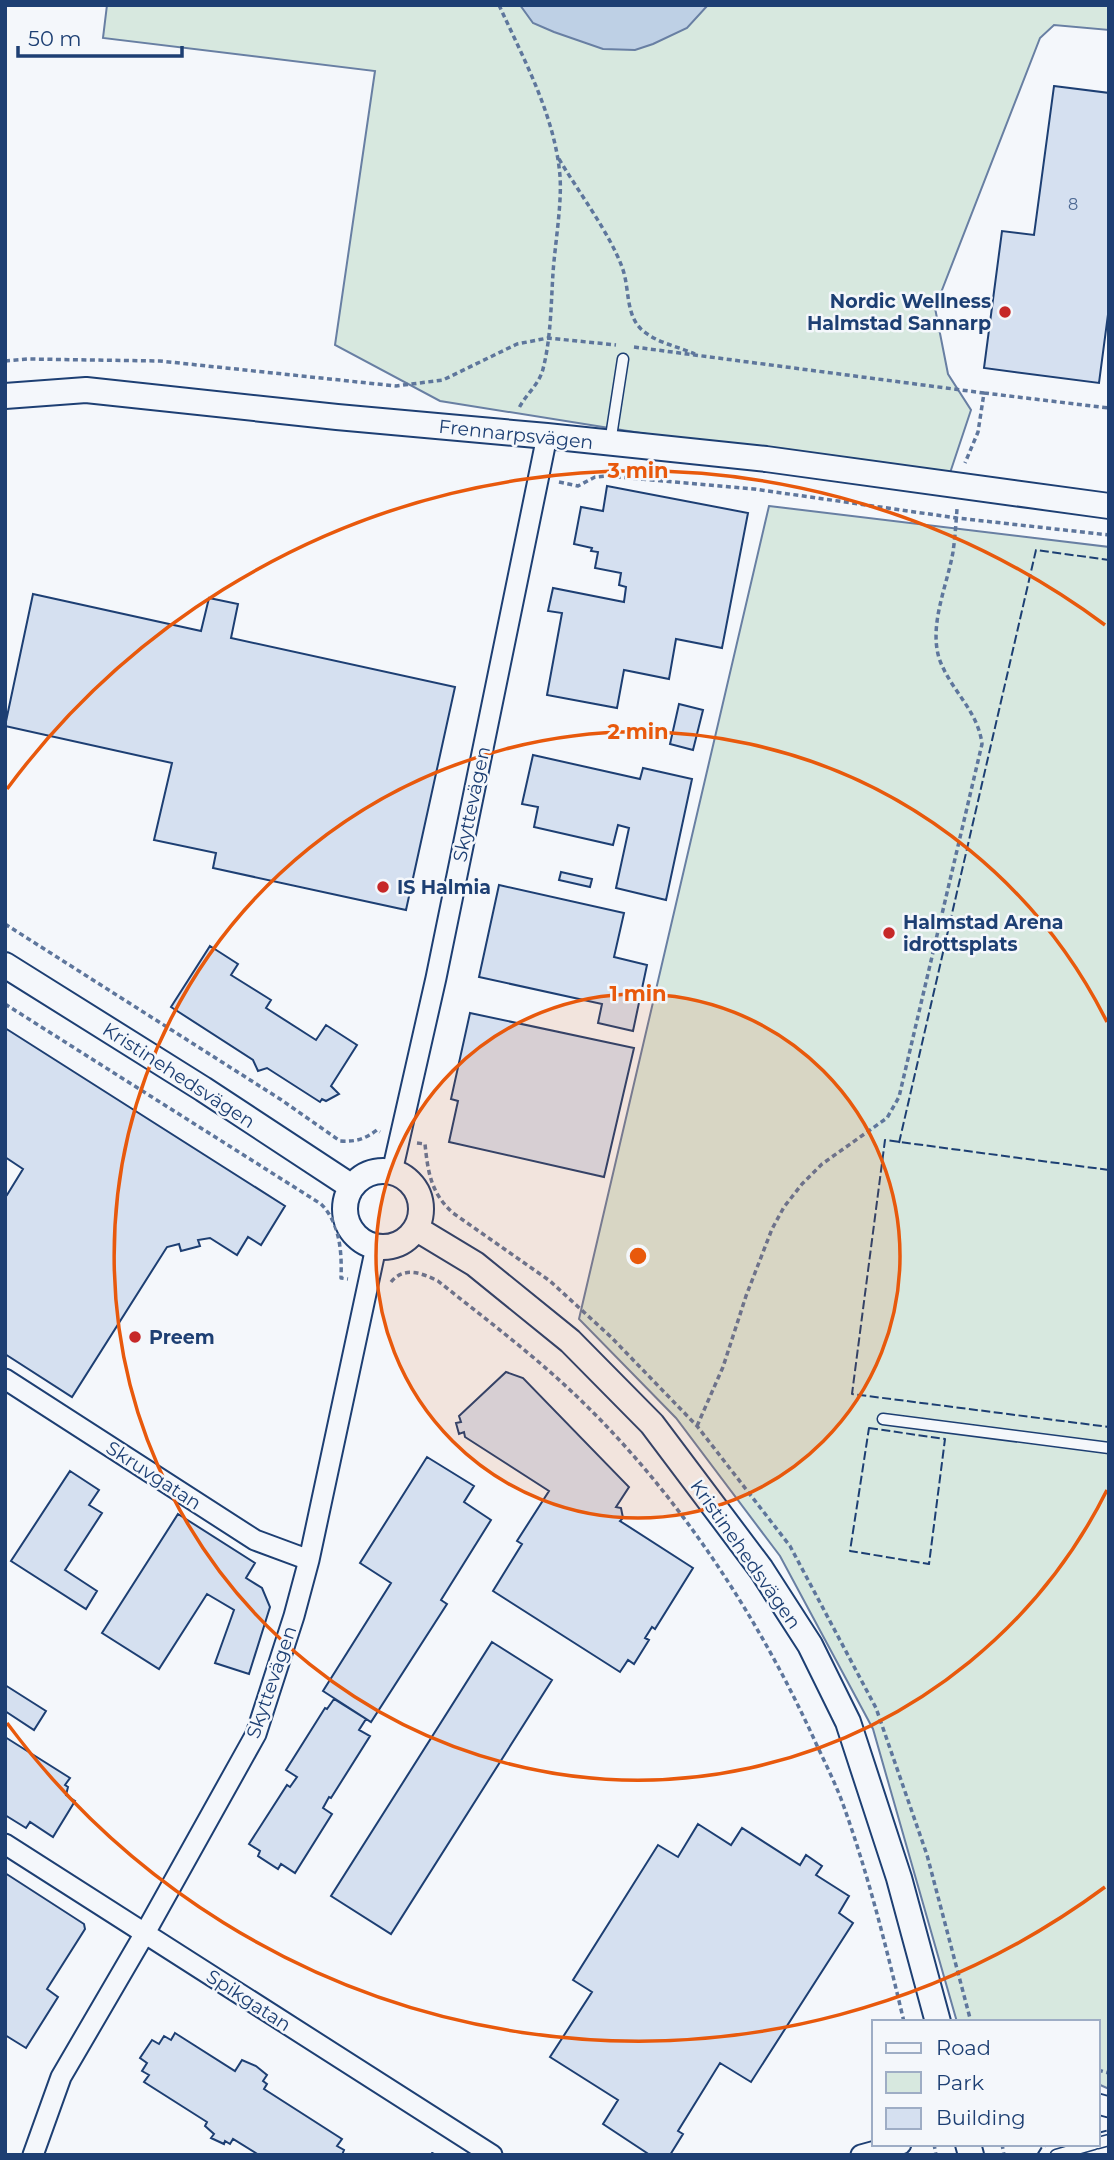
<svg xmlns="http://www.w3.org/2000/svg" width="1114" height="2160" font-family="Montserrat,sans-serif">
	<rect width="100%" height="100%" fill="#f4f7fb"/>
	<!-- green -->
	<path fill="#d7e8df" stroke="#687fa3" stroke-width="2" d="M107 5H1109V30L1054 25 1040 38 935 308 948 374 971 410 950 473 653 435 440 401 335 345 375 71 103 38Z
		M769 506 1109 547V2089L1098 2084V2022H957L873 1729 780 1556 676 1418 579 1319Z"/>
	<!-- water -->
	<path fill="#bed0e5" stroke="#687fa3" stroke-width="2" d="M520 5H708L687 28 653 44 635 50 603 49 554 32 533 23Z"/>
	<!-- building -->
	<path fill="#d5e0f0" stroke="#1d3f73" stroke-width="2" d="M1054 86 1109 93V307L1099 383 984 368 1002 231 1034 235Z
		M607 486 748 513 722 648 676 639 669 679 624 670 617 708 547 695 562 613 548 611 553 588 624 602 626 587 619 585 621 573 595 568 598 552 591 551 592 548 574 544 581 507 603 511Z
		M33 594 201 631 209 598 238 604 231 638 455 687 406 910 213 868 216 853 154 840 172 763 5 726Z
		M679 704 703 710 693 750 670 744Z
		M533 755 640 779 643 768 692 779 666 900 616 888 629 828 618 825 613 845 534 827 538 807 522 804Z
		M561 872 592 879 590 887 559 880Z
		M499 885 624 913 614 957 647 965 633 1031 598 1023 602 1004 479 977Z
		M210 946 238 964 231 975 271 1000 266 1008 316 1040 326 1025 357 1045 331 1086 339 1094 326 1101 322 1099 320 1102 267 1068 258 1071 253 1060 171 1007Z
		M470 1013 634 1048 604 1177 449 1142 458 1101 451 1099Z
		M5 1028 285 1206 261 1245 248 1237 237 1255 210 1238 198 1240 200 1246 181 1251 179 1244 167 1247 72 1397 5 1354V1194L7 1195 23 1169 5 1157Z
		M506 1372 523 1378 629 1487 616 1507 621 1508 623 1518 620 1521 693 1568 655 1629 652 1627 645 1638 649 1640 634 1664 628 1660 620 1672 493 1591 522 1544 517 1541 549 1491 465 1437 464 1432 459 1434 456 1423 461 1422 459 1416Z
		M427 1457 474 1486 464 1502 491 1520 441 1600 447 1604 371 1722 323 1691 391 1583 360 1563Z
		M70 1471 99 1490 89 1505 102 1513 65 1570 97 1591 86 1609 11 1561Z
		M178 1514 255 1563 246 1578 262 1588 270 1607 249 1674 215 1663 234 1610 207 1594 159 1669 102 1633Z
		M492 1642 552 1680 391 1934 331 1896Z
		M5 1685 46 1711 34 1730 5 1711Z
		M334 1699 366 1719 359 1730 370 1736 331 1798 329 1797 323 1808 332 1814 295 1873 281 1864 278 1869 258 1856 260 1851 249 1844 287 1785 290 1787 297 1777 286 1770 325 1708 327 1709Z
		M5 1737 70 1778 65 1785 68 1787 66 1795 75 1801 53 1837 30 1822 26 1828 5 1815Z
		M698 1824 731 1845 742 1828 800 1865 806 1855 822 1866 816 1875 849 1896 839 1913 853 1923 751 2082 720 2063 678 2131 683 2134 670 2155H650L603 2124 618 2100 550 2057 592 1992 573 1980 658 1845 678 1857Z
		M5 1873 84 1924 85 1929 47 1989 58 1997 26 2048 5 2035Z
		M175 2033 235 2071 242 2060 256 2066 267 2075 263 2081 267 2084 264 2089 342 2139 337 2146 344 2150 342 2155H259L233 2139 230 2144 225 2141 224 2144 211 2138 214 2134 205 2126 207 2122 144 2082 149 2075 142 2071 147 2063 140 2058 152 2040 159 2044 164 2036 171 2040Z"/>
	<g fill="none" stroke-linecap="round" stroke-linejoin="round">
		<defs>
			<path id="service" d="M610 443 623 359
				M883 1419 1109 1448
				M1098 2143 1109 2140
				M1056 2155 1094 2144"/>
			<path id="minor" d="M392 1172 436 978 547 436
				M5 1379 255 1540 309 1560
				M5 1844 492 2155
				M1098 2104 1109 2107
				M33 2155 61 2077 145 1933 256 1734 294 1616 309 1560 376 1247
				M861 2155 901 2144"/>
			<path id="tertiary" d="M5 396 86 390 337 417 547 436 766 459 1109 506
				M5 965 203 1089 352 1187
				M345 1209a38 38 0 1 1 76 0a38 38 0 1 1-76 0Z
				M417 1229 475 1264 570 1341 652 1424 761 1569 810 1645 848 1722 899 1878 938 2022
				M968 2144 971 2155"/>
		</defs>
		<!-- service casing -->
		<use href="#service" stroke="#1d3f73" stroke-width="13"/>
		<!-- minor casing -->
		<use href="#minor" stroke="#1d3f73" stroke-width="23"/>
		<!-- tertiary casing -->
		<use href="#tertiary" stroke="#1d3f73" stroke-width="28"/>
		<!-- path -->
		<path stroke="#5e769c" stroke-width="3.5" stroke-dasharray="5 3.5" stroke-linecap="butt" d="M499 5C524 60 555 116 560 176 562 204 555 244 553 273 551 304 551 338 543 369 539 385 525 395 518 410
			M559 159C578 191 610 234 622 267 630 288 625 313 641 329 656 343 677 346 695 354
			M634 347 984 393 978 432 965 463
			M5 361 28 359 160 361 396 386 443 380 517 344 548 338 616 345
			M984 393 1109 408
			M559 482 578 486 595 477 606 476 754 489 957 518 1109 535
			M5 924 280 1099 340 1141C356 1142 365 1139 377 1130L380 1132
			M5 1004 321 1204C340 1223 342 1252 341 1278L348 1279
			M417 1143 425 1144C428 1173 431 1193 453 1213L550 1281 611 1337 697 1426 790 1546 876 1708 927 1855 971 2022
			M391 1282C404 1266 422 1273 438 1281 478 1313 519 1344 557 1378 667 1477 753 1606 814 1739 824 1761 836 1784 844 1807 869 1877 887 1950 904 2022
			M697 1426 723 1367 746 1296 772 1229 784 1207 802 1184 822 1164 887 1118 899 1097 982 744C978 710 950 690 939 658 929 624 947 586 953 552 955 538 956 523 957 509
			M1098 2070 1109 2073
			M934 2144 936 2155
			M1002 2144 1004 2155"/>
		<!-- service -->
		<use href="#service" stroke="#f4f7fb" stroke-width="10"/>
		<!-- minor -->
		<use href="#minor" stroke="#f4f7fb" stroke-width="19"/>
		<!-- tertiary -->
		<use href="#tertiary" stroke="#f4f7fb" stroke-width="24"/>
		<!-- fence -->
		<path stroke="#1d3f73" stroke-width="2" stroke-dasharray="9 3.5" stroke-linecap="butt" d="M899 1143 1036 550 1109 560
			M1109 1170 885 1140 852 1394 1109 1427
			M869 1428 945 1439 929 1564 850 1551Z
			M1098 2133 1109 2130
			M431 2155 432 2153 436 2155
			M1037 2155 1042 2147 1053 2144"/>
	</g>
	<!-- distance rings -->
	<circle cx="638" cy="1256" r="262" fill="#e8590c" fill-opacity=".12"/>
	<g fill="none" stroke="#e8590c" stroke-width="3.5">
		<circle cx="638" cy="1256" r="262"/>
		<path d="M1107 1490A524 524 0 1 1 1107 1022"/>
		<path d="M1105 1887A785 785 0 0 1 7 1723M7 789A785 785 0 0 1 1105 625"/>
	</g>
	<!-- markers -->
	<g fill="#c62828" stroke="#f4f7fb" stroke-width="2.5">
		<circle cx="1005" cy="312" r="7"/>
		<circle cx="383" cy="887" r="7"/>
		<circle cx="889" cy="933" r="7"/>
		<circle cx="135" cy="1337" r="7"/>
	</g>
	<g text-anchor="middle" stroke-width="5" stroke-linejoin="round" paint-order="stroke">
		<!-- number labels -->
		<g font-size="16" fill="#4b6792">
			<text x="1073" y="210">8</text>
		</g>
		<!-- poi labels -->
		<g font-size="19" font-weight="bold" fill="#1d3f73" stroke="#f4f7fb" text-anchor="start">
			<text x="991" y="308" text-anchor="end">Nordic Wellness<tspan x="991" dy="22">Halmstad Sannarp</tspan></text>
			<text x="397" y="894">IS Halmia</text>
			<text x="903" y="929">Halmstad Arena<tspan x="903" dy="22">idrottsplats</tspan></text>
			<text x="149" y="1344">Preem</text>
		</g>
		<!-- street labels -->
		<g font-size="19" fill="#1d3f73" stroke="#f4f7fb">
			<text transform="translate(516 434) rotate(6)" y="7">Frennarpsvägen</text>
			<text transform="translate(471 804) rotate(-78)" y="7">Skyttevägen</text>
			<text transform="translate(179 1075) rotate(33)" y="7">Kristinehedsvägen</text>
			<text transform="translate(154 1475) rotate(33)" y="7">Skruvgatan</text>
			<text transform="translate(746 1554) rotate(55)" y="7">Kristinehedsvägen</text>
			<text transform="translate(271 1682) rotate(-71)" y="7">Skyttevägen</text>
			<text transform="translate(249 2000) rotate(33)" y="7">Spikgatan</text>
		</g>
	</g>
	<circle cx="638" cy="1256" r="10" fill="#e8590c" stroke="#f4f7fb" stroke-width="3.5"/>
	<g font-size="21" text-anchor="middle" font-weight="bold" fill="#e8590c" stroke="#f4f7fb" stroke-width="5" stroke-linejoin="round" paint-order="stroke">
		<text x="638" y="478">3 min</text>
		<text x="638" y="739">2 min</text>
		<text x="638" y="1001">1 min</text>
	</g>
	<!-- border -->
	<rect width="1114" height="2160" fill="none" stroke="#1d3f73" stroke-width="14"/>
	<!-- legend -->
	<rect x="872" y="2020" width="228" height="126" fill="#f4f7fb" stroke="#9eadc5" stroke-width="2"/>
	<rect x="886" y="2043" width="35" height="10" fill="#f4f7fb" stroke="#9eadc5" stroke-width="2"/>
	<text x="936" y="2055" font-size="21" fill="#1d3f73">Road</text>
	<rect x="886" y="2072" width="35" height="21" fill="#d7e8df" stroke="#9eadc5" stroke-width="2"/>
	<text x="936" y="2090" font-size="21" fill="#1d3f73">Park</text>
	<rect x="886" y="2108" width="35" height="21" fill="#d5e0f0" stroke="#9eadc5" stroke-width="2"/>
	<text x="936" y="2125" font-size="21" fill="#1d3f73">Building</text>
	<!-- scale -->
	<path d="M18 46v10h164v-10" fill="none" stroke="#1d3f73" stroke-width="3.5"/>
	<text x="28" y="46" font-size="21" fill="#1d3f73" stroke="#f4f7fb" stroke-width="5" paint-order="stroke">50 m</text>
</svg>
